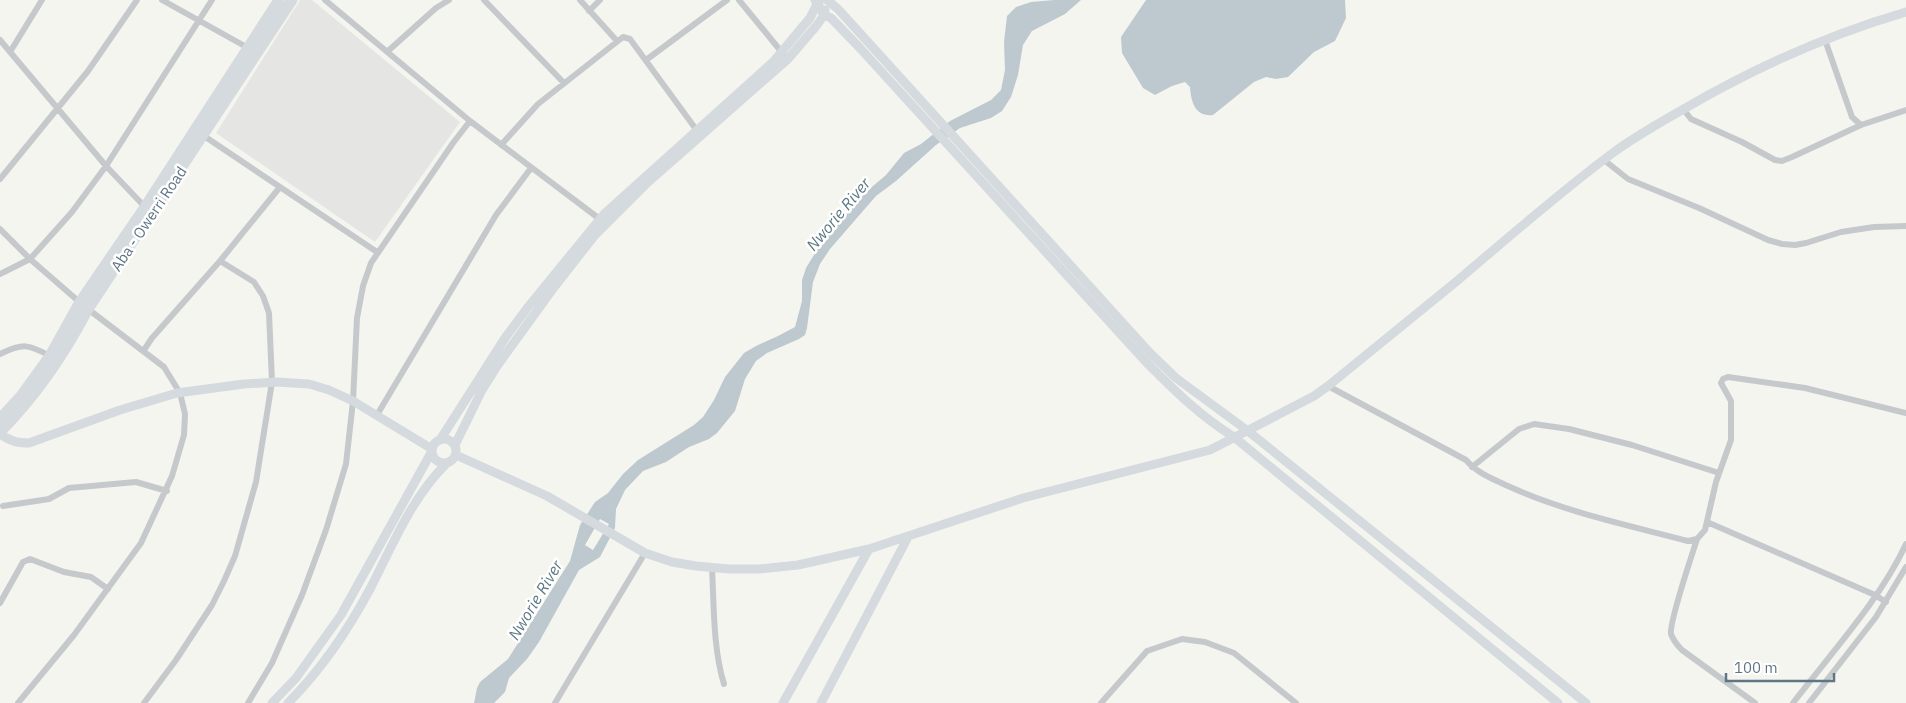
<svg xmlns="http://www.w3.org/2000/svg" width="1906" height="703" font-family="'IBM Plex Sans',sans-serif">
	<rect width="100%" height="100%" fill="#f5f5f0"/>
	<!-- built -->
	<path fill="#e5e6e4" d="M300 0H312L460 122 375 242 216 133Z"/>
	<!-- water -->
	<path fill="#bdc9cf" fill-rule="evenodd" d="M1054 0H1081L1065 14 1032 31 1023 45 1018 75 1011 97 1002 111 991 118 960 128 936 145 896 181 876 196 830 249 820 264 813 282 807 328 805 335 799 339 767 353 756 361 745 379 735 411 717 433 709 439 689 447 666 462 643 471 625 490 616 509 615 528 600 557 579 570 539 642 527 659 509 678 505 692 494 703H474L477 688 480 682 508 659 570 561 580 525 595 502 608 493 623 474 638 460 694 425 703 417 714 400 725 377 744 353 756 346 778 336 795 327 802 301V280L806 268 820 245 867 191 886 175 904 153 921 144 950 121 991 100 1001 90 1005 70 1004 42 1007 16 1016 7 1031 2ZM600 519 609 524 593 550 585 545Z
		M1146 0H1345L1346 18 1335 41 1314 52 1288 77 1276 79 1266 77 1254 82 1213 115C1195 117 1191 102 1190 87L1185 82 1172 86 1155 95 1143 88 1122 53 1121 37Z"/>
	<g fill="none" stroke-linecap="round" stroke-linejoin="round">
		<!-- street -->
		<path stroke="#c6c9cc" stroke-width="6" d="M162 0 250 49
			M325 0 470 121 601 220
			M484 0 564 83
			M580 0 617 41
			M739 0 784 55
			M589 11 600 0
			M0 40 106 166 145 207
			M1825 40 1852 117 1861 125 1906 110
			M388 51 436 8 449 0
			M10 52 42 0
			M646 60 727 0
			M1683 109 1691 119 1742 142 1775 160 1782 161 1792 157 1861 125
			M204 136 377 252
			M501 145 538 104 623 37 630 39 698 132
			M1604 160 1628 179 1699 208 1768 240 1782 244 1795 245 1806 243 1841 232 1874 227 1906 226
			M0 179 88 71 137 0
			M0 229 30 259 84 306 164 367 180 393 185 414 184 435 172 476 141 543 74 635 18 703
			M0 274 30 259 72 212 106 166 212 0
			M144 350 152 338 220 261 280 187
			M0 354C23 343 28 344 50 356
			M1328 386 1466 460C1477 473 1493 479 1508 486 1565 512 1627 525 1688 541L1697 539 1705 530 1716 482 1731 440V401L1721 383 1723 379 1728 377 1805 388 1906 413
			M377 415 496 215 531 168
			M1472 467 1519 429 1534 424 1569 429 1632 445 1719 473
			M3 506 49 499 69 488 136 482 167 491
			M1707 522 1875 595 1886 602
			M1697 539C1692 555 1669 622 1671 634 1673 640 1677 645 1682 650L1755 703
			M712 568C714 605 713 649 724 684
			M0 603 23 562 30 559 64 572 91 577 108 589
			M144 703 176 660 212 605 224 581 235 556 256 482 272 382 269 313 263 296 254 282 220 261
			M248 703 272 663 302 595 326 530 346 464 353 401 357 318 363 286 371 263 453 143 470 121
			M555 703 645 553
			M1101 703 1147 651 1182 639 1205 642 1234 653 1296 703
			M1793 703C1831 653 1880 600 1906 544
			M1809 703 1876 617 1906 567"/>
		<!-- secondary -->
		<path stroke="#d5dadf" stroke-width="9" d="M815 0 824 15 831 18 859 47 1146 362C1174 390 1200 416 1234 437L1558 703
			M827 0 838 9 1150 353 1176 378 1248 431 1586 703
			M0 434C10 441 17 443 29 443L120 410 177 393 244 384 277 382 309 384 329 390 353 401 432 449
			M432 451a12 12 0 1 1 24 0a12 12 0 1 1-24 0Z
			M440 440 505 338 528 307 604 214 774 61 810 18 817 4 819 3
			M455 445 482 390 497 366 552 290 595 235 647 183 788 59 817 25 824 15 825 10
			M456 455 547 496 645 553 672 562 696 566 729 569H759L798 565 869 549 1023 498 1210 450 1314 396 1328 386C1371 351 1414 316 1457 281 1509 237 1560 192 1614 152 1636 136 1659 123 1682 110 1752 69 1827 35 1906 12
			M272 703 296 678 341 615 432 451
			M288 703C321 670 348 630 370 589 393 545 411 498 447 463
			M783 703 869 549
			M821 703 908 537"/>
		<!-- highway -->
		<path stroke="#d5dadf" stroke-width="11" d="M0 419 21 396 50 356 80 302 145 207 279 0
			M0 432C35 397 65 353 88 309L292 0"/>
	</g>
	<g text-anchor="middle" stroke-width="5" stroke-linejoin="round" paint-order="stroke">
		<!-- street labels -->
		<g font-size="15" fill="#607585" stroke="#fff">
			<text transform="translate(149 219) rotate(-56)" y="5">Aba - Owerri Road</text>
		</g>
		<!-- water labels -->
		<g font-size="16" font-style="italic" fill="#5b7883" stroke="#fff">
			<text transform="translate(838 214) rotate(-50)" y="6">Nworie River</text>
			<text transform="translate(535 600) rotate(-59)" y="6">Nworie River</text>
		</g>
	</g>
	<!-- scale -->
	<path d="M1726 673v8h108v-8" fill="none" stroke="#607585" stroke-width="2.5"/>
	<text x="1734" y="673" font-size="15" fill="#607585" stroke="#ffffff" stroke-width="4" paint-order="stroke">100 m</text>
</svg>
